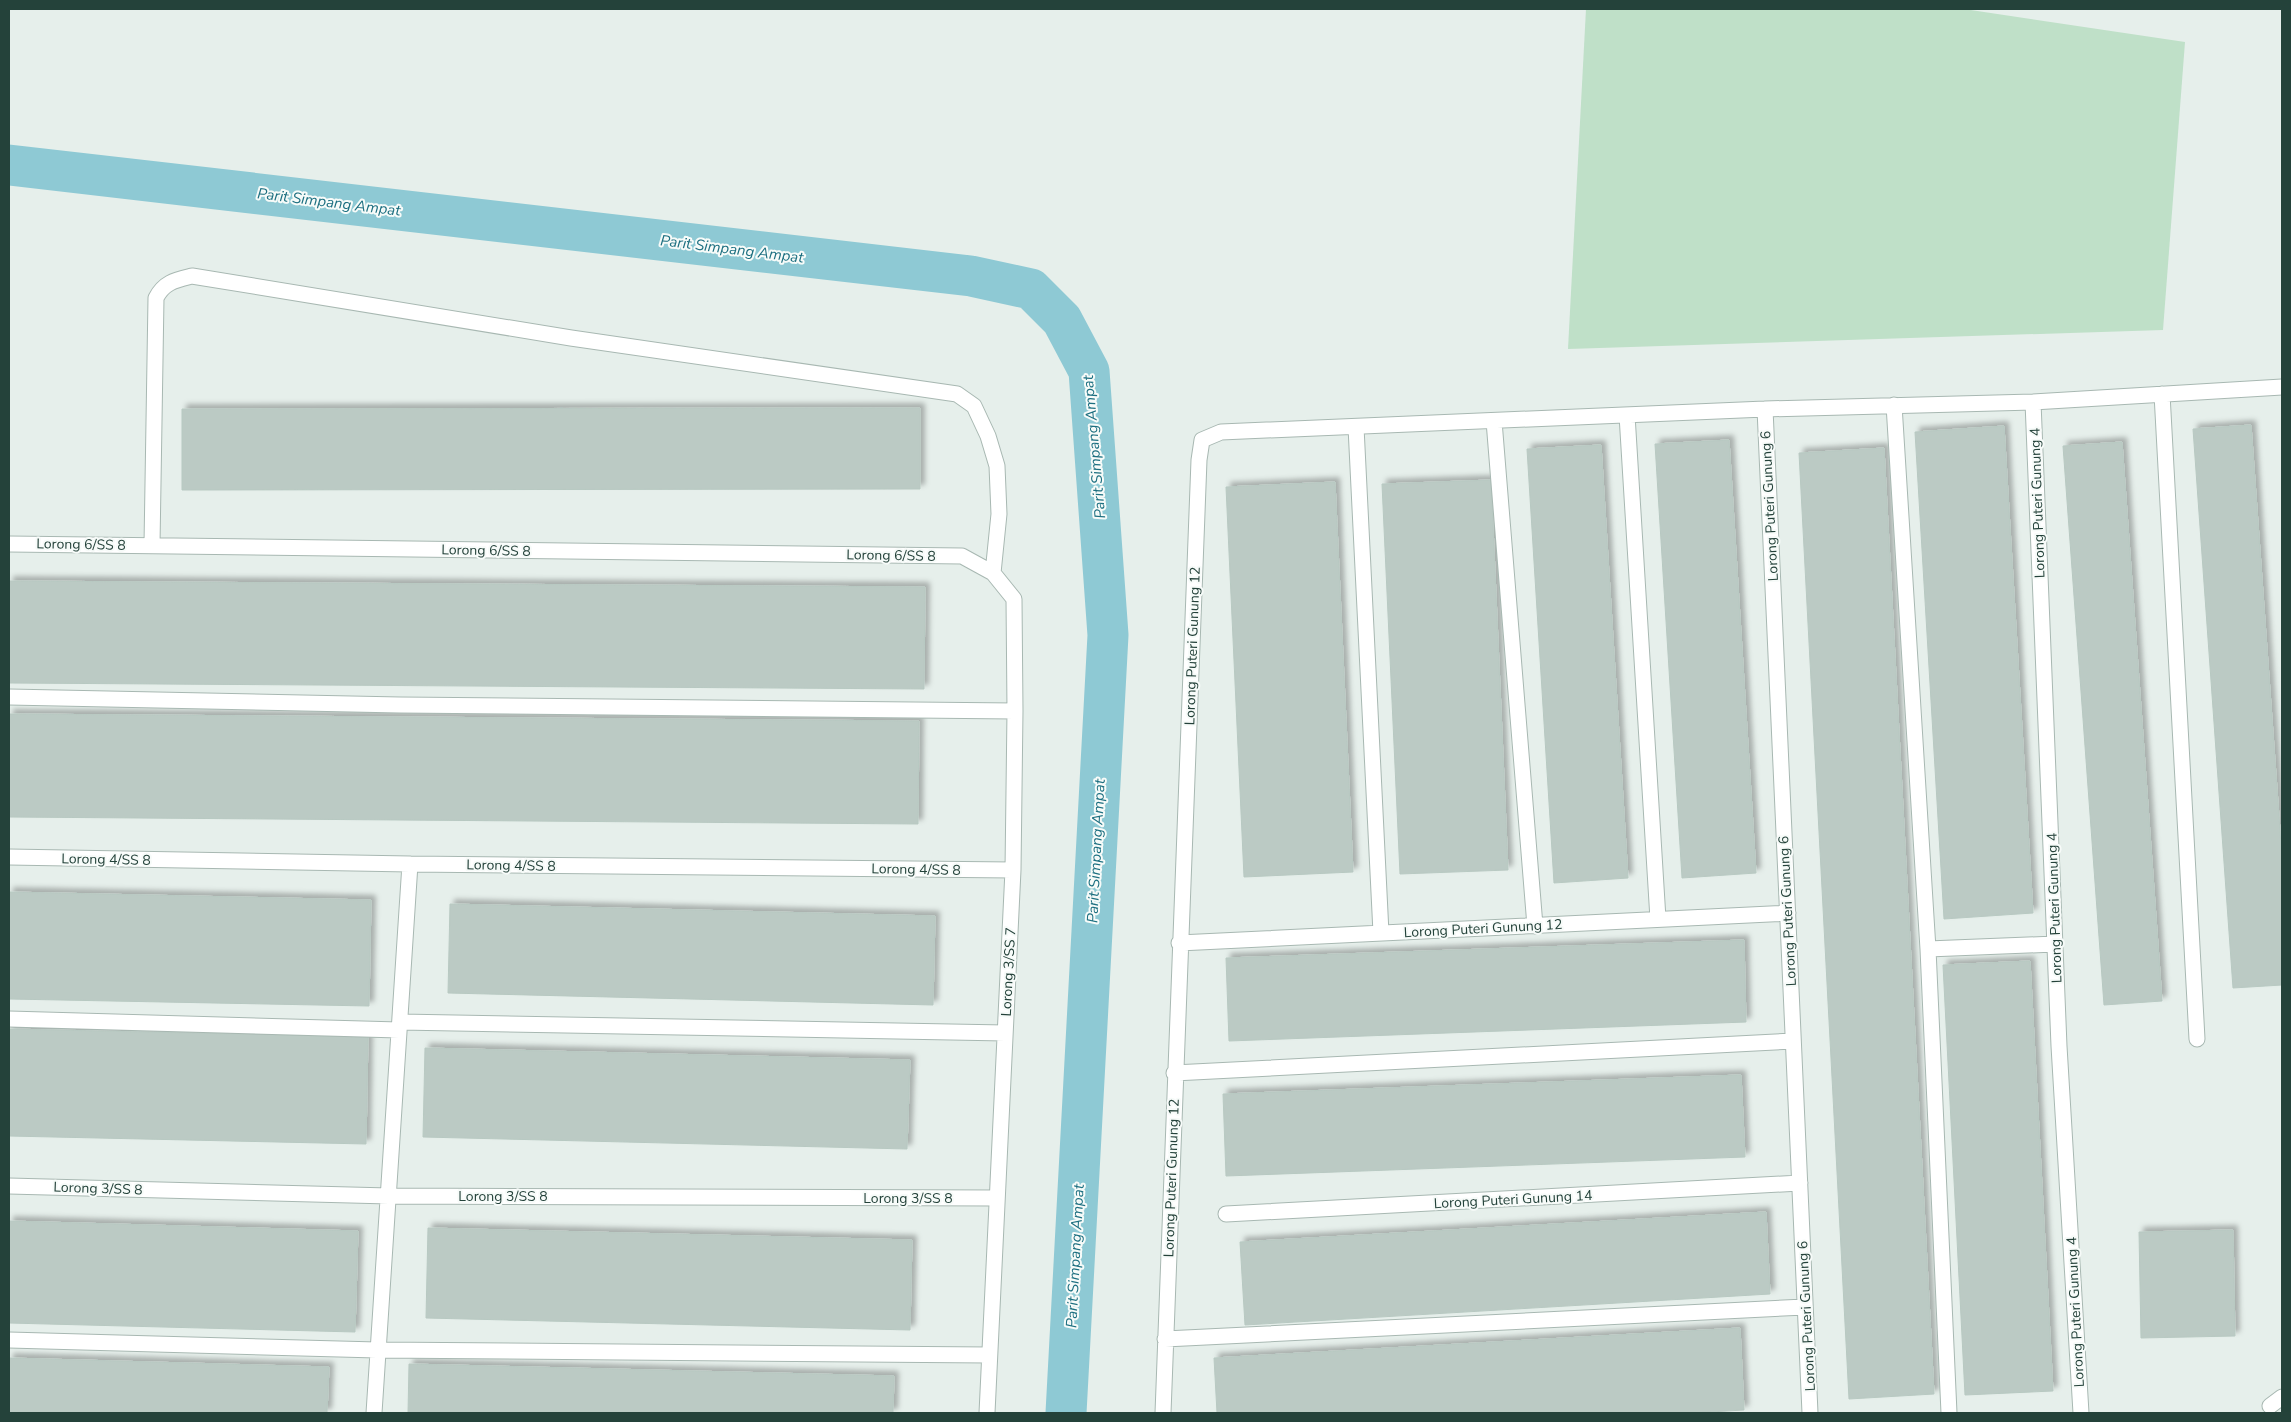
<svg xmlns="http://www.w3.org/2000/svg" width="2291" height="1422" font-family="'Nunito Sans',sans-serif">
	<defs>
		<filter id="shadow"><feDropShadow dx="4.5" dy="-4.5" stdDeviation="2.5" flood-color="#0004"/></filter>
	</defs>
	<rect width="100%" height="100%" fill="#e6efeb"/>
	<!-- green -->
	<path fill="#bfe0c8" d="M1586 9H1964L2185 42 2163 330 1568 349Z"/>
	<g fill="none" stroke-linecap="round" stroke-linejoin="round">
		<!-- canal -->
		<path stroke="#8ec9d4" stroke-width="41" d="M9 165 971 276 1031 289 1062 320 1089 371 1108 635 1066 1413"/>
	</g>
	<!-- building -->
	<path fill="#bbcac4" stroke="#b8c9c2" filter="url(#shadow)" d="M920 408V489L182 490V409Z
		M2251 425 2282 859V985L2233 988 2193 429Z
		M2004 426 2033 913 1944 919 1915 432Z
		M1729 440 1756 873 1682 878 1655 444Z
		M2122 442 2162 1001 2104 1005 2063 446Z
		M1601 445 1628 878 1554 883 1527 449Z
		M1884 448 1934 1394 1849 1399 1799 453Z
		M1491 480 1508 870 1400 874 1382 484Z
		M1335 482 1353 872 1244 877 1226 487Z
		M9 581 925 587 924 689 9 683Z
		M9 714 919 721 918 824 9 817Z
		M9 892 371 900 369 1006 9 999Z
		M450 904 935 916 933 1005 448 993Z
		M1744 940 1746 1022 1229 1041 1226 958Z
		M2030 961 2053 1391 1965 1395 1943 965Z
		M9 1029 368 1037 366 1144 9 1136Z
		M425 1048 910 1060 907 1149 423 1137Z
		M1741 1075 1745 1157 1226 1176 1223 1094Z
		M1766 1212 1770 1294 1245 1325 1240 1242Z
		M9 1221 358 1231 355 1332 9 1323Z
		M428 1228 912 1240 910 1330 426 1318Z
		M2233 1230 2235 1336 2141 1338 2139 1232Z
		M1740 1328 1744 1410 1693 1413H1217L1214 1358Z
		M9 1358 329 1367 327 1413H9Z
		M409 1364 894 1376 893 1413H408Z"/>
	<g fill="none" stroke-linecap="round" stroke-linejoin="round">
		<defs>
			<path id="minor" d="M2162 394 2197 1039
				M2033 402 2059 1046 2081 1413
				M1894 405 1928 949 1949 1413
				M1765 409 1810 1413
				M1627 415 1658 919
				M1494 421 1535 926
				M1356 427 1381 933
				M9 544 962 556 993 573 1014 599 1015 711 1013 870 987 1413
				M152 545 156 298C164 282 176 280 192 276L571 338 957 394 974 406 988 436 997 466 999 514 993 573
				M9 697 400 705 1015 711
				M9 857 410 864 1013 870
				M1179 943 1788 913
				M1928 949 2055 944
				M9 1019 399 1030
				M400 1022 1005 1033
				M1174 1073 1793 1041
				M9 1186 389 1196 997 1198
				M1226 1214 1800 1183
				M1165 1339 1805 1307
				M9 1340 377 1350 989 1355
				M2270 1406 2282 1397
				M374 1413 410 864
				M1163 1413 1199 460 1202 440 1221 432 1765 409 2033 402 2282 387"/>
		</defs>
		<!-- minor casing -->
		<use href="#minor" stroke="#a8b8b2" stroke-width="17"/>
		<!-- minor -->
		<use href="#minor" stroke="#fff" stroke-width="15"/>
	</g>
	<g text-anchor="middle" stroke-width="4" stroke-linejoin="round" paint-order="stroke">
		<!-- street labels -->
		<g font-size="14" fill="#24423a" stroke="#f7fbf9">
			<text transform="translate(2037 503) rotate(-92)" y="5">Lorong Puteri Gunung 4</text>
			<text transform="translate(1769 506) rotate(-93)" y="5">Lorong Puteri Gunung 6</text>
			<text transform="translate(81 544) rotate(1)" y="5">Lorong 6/SS 8</text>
			<text transform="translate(486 550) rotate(1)" y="5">Lorong 6/SS 8</text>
			<text transform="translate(891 555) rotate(1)" y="5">Lorong 6/SS 8</text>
			<text transform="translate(1192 646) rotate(-88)" y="5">Lorong Puteri Gunung 12</text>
			<text transform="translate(106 859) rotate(1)" y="5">Lorong 4/SS 8</text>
			<text transform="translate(511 865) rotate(1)" y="5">Lorong 4/SS 8</text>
			<text transform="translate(916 869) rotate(1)" y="5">Lorong 4/SS 8</text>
			<text transform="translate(2054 908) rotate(-92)" y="5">Lorong Puteri Gunung 4</text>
			<text transform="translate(1787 911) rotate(-93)" y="5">Lorong Puteri Gunung 6</text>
			<text transform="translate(1483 928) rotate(-3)" y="5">Lorong Puteri Gunung 12</text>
			<text transform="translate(1008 972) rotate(-87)" y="5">Lorong 3/SS 7</text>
			<text transform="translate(1171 1178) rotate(-88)" y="5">Lorong Puteri Gunung 12</text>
			<text transform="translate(98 1188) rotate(2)" y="5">Lorong 3/SS 8</text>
			<text x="503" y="1201">Lorong 3/SS 8</text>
			<text x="908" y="1203">Lorong 3/SS 8</text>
			<text transform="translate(1513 1199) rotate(-3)" y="5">Lorong Puteri Gunung 14</text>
			<text transform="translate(2075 1312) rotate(-93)" y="5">Lorong Puteri Gunung 4</text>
			<text transform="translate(1806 1316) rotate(-93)" y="5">Lorong Puteri Gunung 6</text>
		</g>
		<!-- water labels -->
		<g font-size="15" font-style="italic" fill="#1c6f80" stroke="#f7fbf9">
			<text transform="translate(329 202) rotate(7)" y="5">Parit Simpang Ampat</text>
			<text transform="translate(732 249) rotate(7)" y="5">Parit Simpang Ampat</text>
			<text transform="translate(1094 447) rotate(-95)" y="5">Parit Simpang Ampat</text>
			<text transform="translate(1096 851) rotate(-87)" y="5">Parit Simpang Ampat</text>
			<text transform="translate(1075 1256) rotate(-87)" y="5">Parit Simpang Ampat</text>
		</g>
	</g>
	<!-- border -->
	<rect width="2291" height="1422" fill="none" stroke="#24423a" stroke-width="20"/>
</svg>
